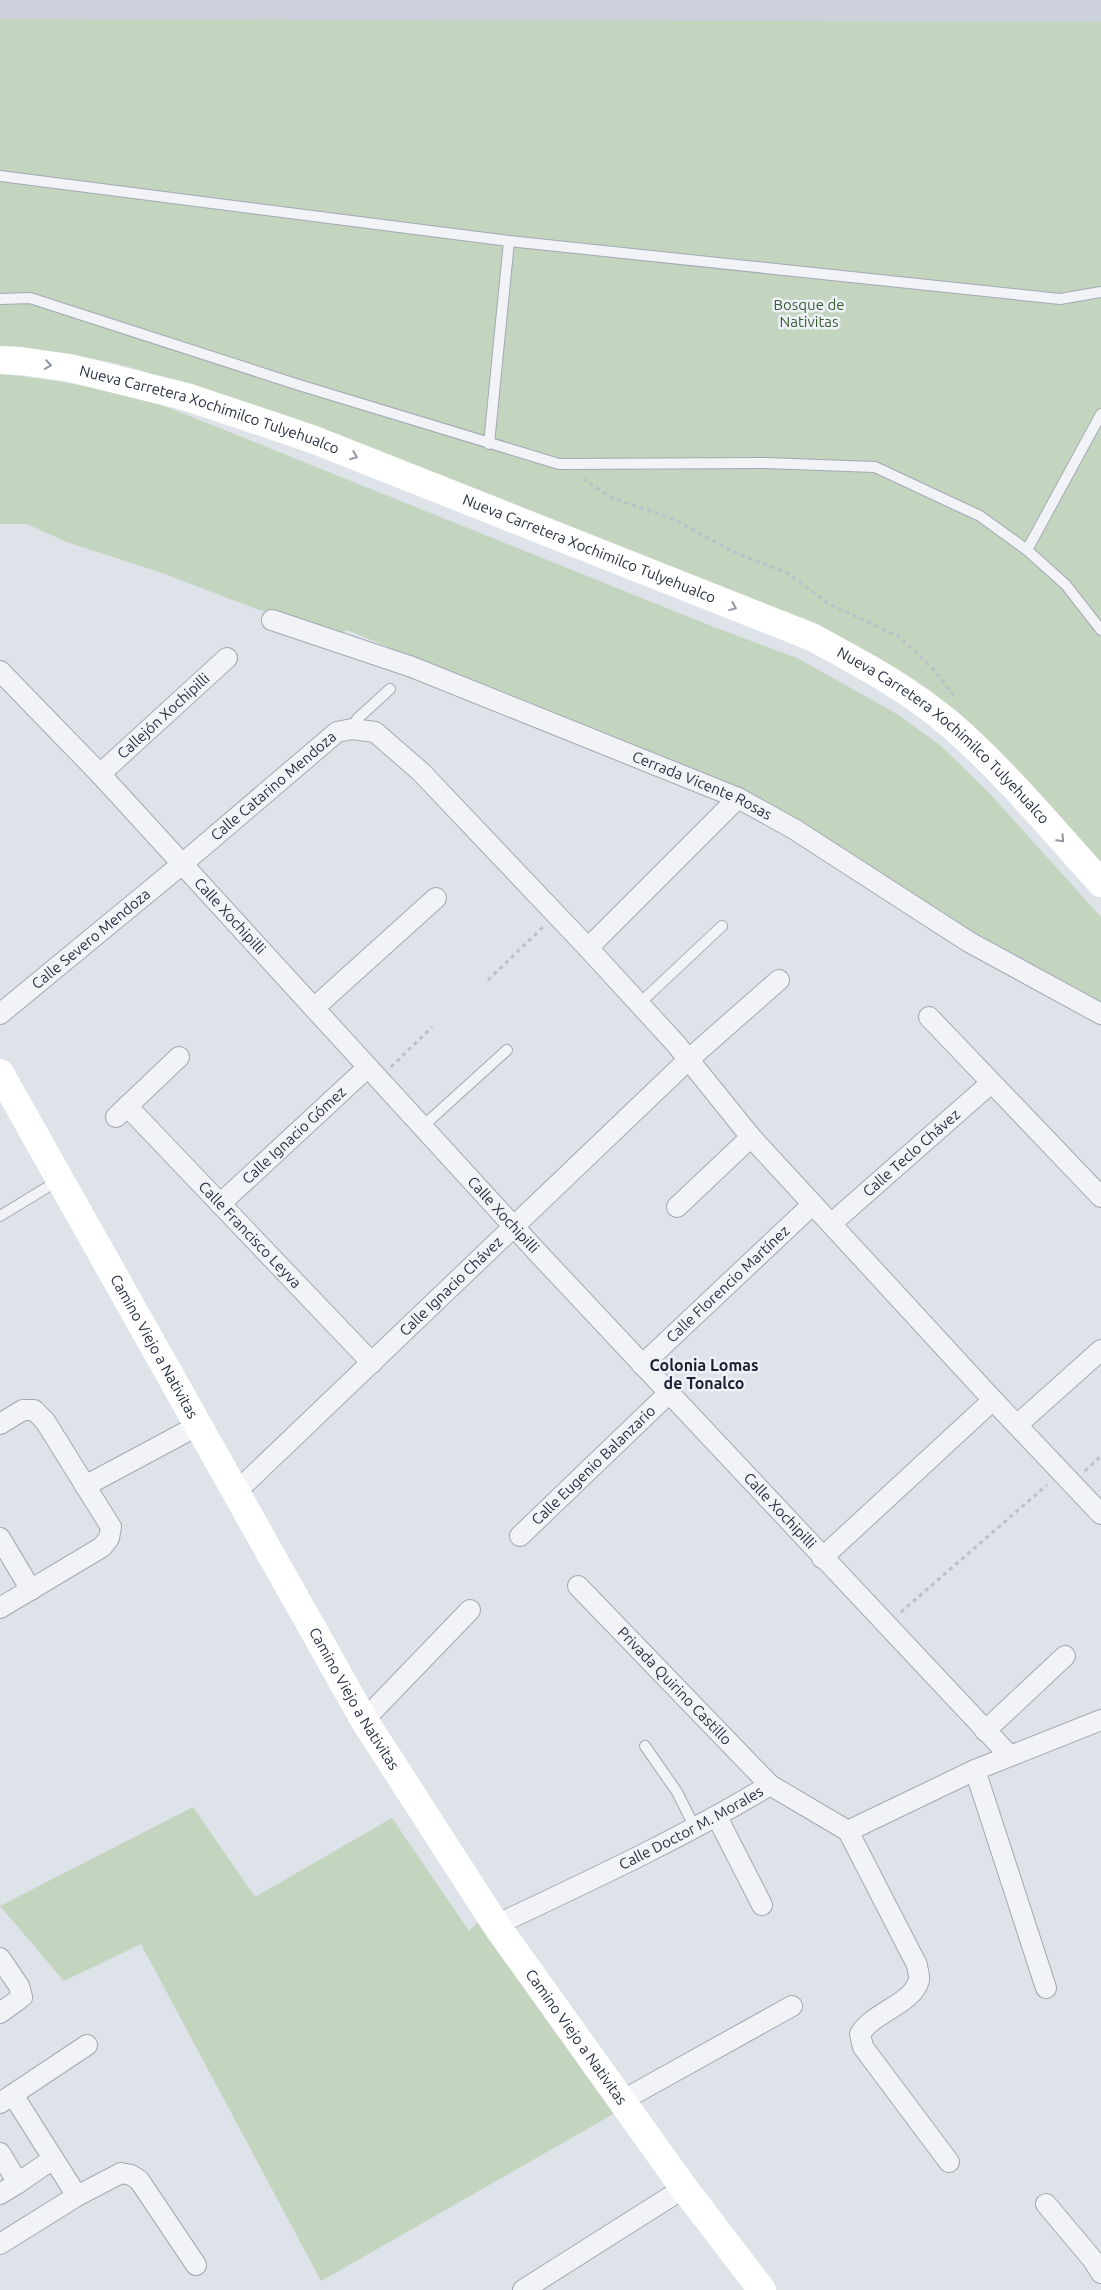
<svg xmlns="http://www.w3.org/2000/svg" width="1101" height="2290" font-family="Ubuntu,sans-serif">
	<rect width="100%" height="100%" fill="#dee2e9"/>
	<!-- built -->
	<path fill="#ccd1db" d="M0 0H1101V22L0 19Z"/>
	<!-- green -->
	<path fill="#c3d4bf" d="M0 19 1101 22V877L904 685 223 401C192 390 161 376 129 367 87 355 43 351 0 349Z
		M0 374C50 379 99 387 147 399L714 627 797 658 897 714 940 745 991 795 1101 917V1022L788 817 731 784 570 721 562 739 423 680 431 665 347 630 339 634 270 614 162 573 67 542 27 524H0Z
		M193 1807 255 1897 392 1818 469 1931 478 1922 615 2113 321 2281 141 1944 64 1981 0 1906Z"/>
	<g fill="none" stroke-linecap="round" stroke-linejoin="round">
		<defs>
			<path id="lane" d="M0 176 509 241 1060 299 1101 292
				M0 299 30 298 299 385 559 464 765 463 875 467 980 516 1027 550 1066 585 1101 630
				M489 444 509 241
				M1027 550 1101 414
				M352 729 357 719 390 689
				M639 1004 722 926
				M422 1127 507 1050
				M0 1216 59 1180
				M645 1746 677 1792 695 1828"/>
			<g id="street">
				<path id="s1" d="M272 620 412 667 738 798 794 829 969 942 1101 1014"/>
				<path id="s2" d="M0 671 100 774 537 1252 1010 1756"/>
				<path id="s3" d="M100 774 227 658"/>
				<path d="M588 948 738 798"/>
				<path d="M314 1008 436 898"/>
				<path id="s4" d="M0 1014 181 865 337 732 352 729 375 732 421 772 588 948 676 1044 751 1137 993 1400 1101 1514"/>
				<path d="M929 1017 1101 1197"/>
				<path id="s5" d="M127 1106 372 1363"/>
				<path d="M116 1117 179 1057"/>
				<path id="s6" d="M220 1204 368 1067"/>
				<path d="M677 1207 751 1137"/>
				<path id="s7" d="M832 1223 991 1083"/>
				<path id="s8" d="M642 1365 813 1204"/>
				<path d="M0 1424 23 1410H34L45 1421 111 1527 109 1538 102 1547 0 1608"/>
				<path d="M1017 1425 1101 1350"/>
				<path d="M85 1486 197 1426"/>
				<path id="s9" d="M235 1493 688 1060 779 980"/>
				<path id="s10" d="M520 1536 669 1393"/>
				<path d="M0 1538 31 1590"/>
				<path d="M822 1558 993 1400"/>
				<path id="s11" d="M578 1586 770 1785"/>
				<path d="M364 1720 470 1610"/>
				<path d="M985 1731 1065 1656"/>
				<path d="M975 1770 1046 1988"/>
				<path d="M717 1817 762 1905"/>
				<path d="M848 1831 917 1965C917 1969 920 1976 919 1980 913 2004 873 2012 860 2034L863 2047 949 2162"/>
				<path d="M848 1831 975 1770 1101 1720"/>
				<path id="s12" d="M496 1925C589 1881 682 1838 770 1785L848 1831"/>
				<path d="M0 1958 19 1986 22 1997 0 2013"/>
				<path d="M13 2095 77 2196 121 2173 131 2175 139 2180 196 2265"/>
				<path d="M623 2100 792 2006"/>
				<path d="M0 2103 87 2045"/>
				<path d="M0 2153 18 2183 0 2194"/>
				<path d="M18 2183 53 2159"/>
				<path d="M1046 2204 1093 2260 1101 2273"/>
				<path d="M0 2244 77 2196"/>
				<path d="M523 2290 684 2188"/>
			</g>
		</defs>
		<!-- lane casing -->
		<use href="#lane" stroke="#a3a9b3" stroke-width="12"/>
		<!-- street casing -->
		<use href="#street" stroke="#a3a9b3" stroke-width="22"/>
		<!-- path -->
		<path stroke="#bcc0c8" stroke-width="3" stroke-dasharray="4 4" stroke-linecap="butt" d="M583 479 612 498 673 519 736 553 787 573 829 604 900 637 933 669 954 696
			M488 980 543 927
			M391 1067 432 1027
			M1085 1471 1101 1456
			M901 1612 1047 1485"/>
		<!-- lane -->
		<use href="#lane" stroke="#f1f3f7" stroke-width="10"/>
		<!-- street -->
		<use href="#street" stroke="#f1f3f7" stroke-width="20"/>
		<!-- secondary -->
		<g stroke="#fff" stroke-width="28">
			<path id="s13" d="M0 360 21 361 70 368 187 397 312 439 812 637C860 663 909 689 951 725 1005 772 1053 830 1101 883"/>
			<path id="s14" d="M0 1073 364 1720 496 1925 684 2188 762 2290"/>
		</g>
	</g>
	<!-- one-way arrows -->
	<defs><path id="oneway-chevron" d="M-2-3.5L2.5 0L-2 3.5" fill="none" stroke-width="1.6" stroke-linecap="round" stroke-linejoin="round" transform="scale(1.25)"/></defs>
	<g stroke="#9297a0">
		<use href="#oneway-chevron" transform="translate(48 365) rotate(9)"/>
		<use href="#oneway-chevron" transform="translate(354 456) rotate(22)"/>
		<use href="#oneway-chevron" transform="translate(733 607) rotate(22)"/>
		<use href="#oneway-chevron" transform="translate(1061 839) rotate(47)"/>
	</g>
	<g text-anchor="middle" stroke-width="5" stroke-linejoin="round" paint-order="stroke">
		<!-- park labels -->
		<g font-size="15" fill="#395e32" stroke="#eef1f7">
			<text x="809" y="310">Bosque de<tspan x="809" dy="17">Nativitas</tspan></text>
		</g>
		<!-- street labels -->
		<g font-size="15" fill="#262f41" stroke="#eef1f7">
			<text dy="5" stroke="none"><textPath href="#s13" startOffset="216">Nueva Carretera Xochimilco Tulyehualco</textPath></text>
			<text dy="5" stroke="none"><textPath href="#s13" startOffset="621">Nueva Carretera Xochimilco Tulyehualco</textPath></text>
			<text dy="5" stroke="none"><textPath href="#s3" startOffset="86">Callejón Xochipilli</textPath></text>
			<text dy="5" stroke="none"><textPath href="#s13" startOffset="1026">Nueva Carretera Xochimilco Tulyehualco</textPath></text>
			<text dy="5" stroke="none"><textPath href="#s1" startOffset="461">Cerrada Vicente Rosas</textPath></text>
			<text dy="5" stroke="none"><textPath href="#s4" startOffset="356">Calle Catarino Mendoza</textPath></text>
			<text dy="5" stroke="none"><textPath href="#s2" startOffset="336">Calle Xochipilli</textPath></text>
			<text dy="5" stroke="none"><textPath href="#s4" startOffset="118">Calle Severo Mendoza</textPath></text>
			<text dy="5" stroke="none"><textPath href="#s6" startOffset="101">Calle Ignacio Gómez</textPath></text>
			<text dy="5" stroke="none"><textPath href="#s7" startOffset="106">Calle Teclo Chávez</textPath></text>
			<text dy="5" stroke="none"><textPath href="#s2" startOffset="741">Calle Xochipilli</textPath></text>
			<text dy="5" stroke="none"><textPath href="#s5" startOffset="178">Calle Francisco Leyva</textPath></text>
			<text dy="5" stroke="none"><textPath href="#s8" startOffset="118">Calle Florencio Martínez</textPath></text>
			<text dy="5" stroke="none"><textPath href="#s9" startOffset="299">Calle Ignacio Chávez</textPath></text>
			<text dy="5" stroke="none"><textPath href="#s14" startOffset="314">Camino Viejo a Nativitas</textPath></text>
			<text dy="5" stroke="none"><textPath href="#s10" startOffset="102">Calle Eugenio Balanzario</textPath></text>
			<text dy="5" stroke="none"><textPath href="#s2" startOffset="1146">Calle Xochipilli</textPath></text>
			<text dy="5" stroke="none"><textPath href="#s11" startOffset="139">Privada Quirino Castillo</textPath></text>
			<text dy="5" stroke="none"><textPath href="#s14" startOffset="719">Camino Viejo a Nativitas</textPath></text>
			<text dy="5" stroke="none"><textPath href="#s12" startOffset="218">Calle Doctor M. Morales</textPath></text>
			<text dy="5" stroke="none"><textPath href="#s14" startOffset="1124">Camino Viejo a Nativitas</textPath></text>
		</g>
		<!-- neighbourhood labels -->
		<g font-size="16" font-weight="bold" fill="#182032" stroke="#eef1f7">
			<text x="704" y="1371">Colonia Lomas<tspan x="704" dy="18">de Tonalco</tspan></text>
		</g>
	</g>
</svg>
